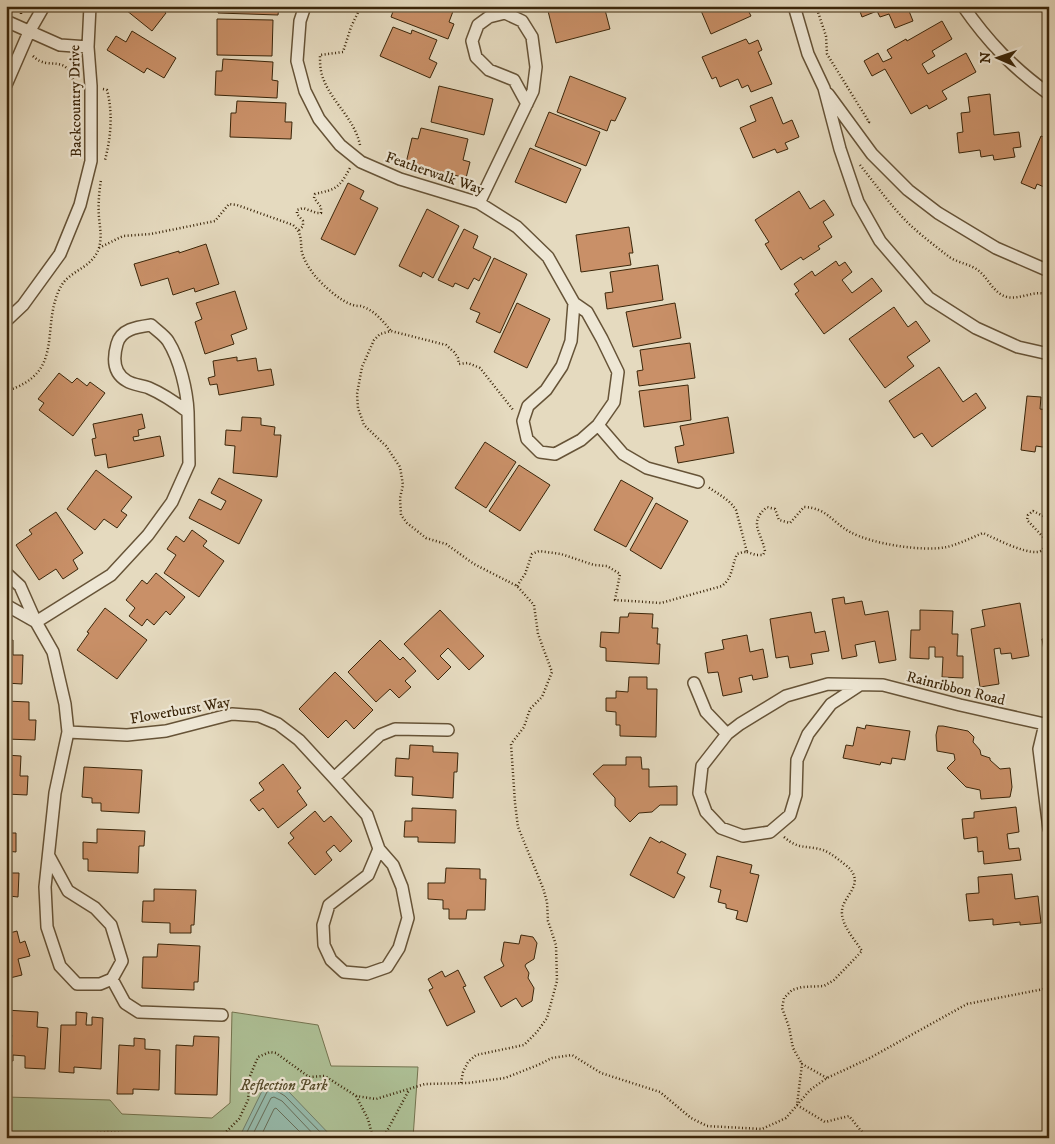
<svg xmlns="http://www.w3.org/2000/svg" width="1055" height="1144" font-family="'IM FELL DW Pica',serif">
	<rect width="100%" height="100%" fill="#e5dabf"/>
	<filter id="stains"><feTurbulence type="fractalNoise" baseFrequency=".004" numOctaves="4"/><feColorMatrix values="0 0 0 0 .2 0 0 0 0 .09 0 0 0 0 .02 0 0 0 .5 -.17"/></filter>
	<radialGradient id="worn" r=".72"><stop offset=".6" stop-color="#630" stop-opacity="0"/><stop offset="1" stop-color="#630" stop-opacity=".3"/></radialGradient>
	<!-- green -->
	<path fill="#aec197" stroke="#747450" d="M232 1012 318 1025 331 1066 418 1067 413 1138H6V1097L110 1100 122 1114 212 1118 230 1103Z"/>
	<!-- water -->
	<path fill="#97bbac" stroke="#727f6b" d="M271 1081 289 1092 333 1138H239L263 1089Z"/>
	<g fill="none" stroke-linecap="round" stroke-linejoin="round">
		<!-- shore -->
		<path stroke="#69705b" stroke-width="1" d="M244 1138 267 1092 272 1088 285 1096 326 1138
			M251 1138 271 1098 274 1097 282 1101 317 1138
			M260 1138 274 1109 276 1108 306 1138"/>
	</g>
	<!-- building -->
	<path fill="#c99068" stroke="#3b260a" d="M121 6H160L159 7 166 13 152 31Z
		M218 6H279L278 15 218 13Z
		M395 6H455L449 22 454 24 448 39 391 17Z
		M551 6H604L610 29 556 43 547 7Z
		M699 6H746L751 16 711 34Z
		M858 6H907L913 21 895 28 889 14 880 17 877 11 862 17Z
		M217 19 273 20 272 56 217 55Z
		M942 21 952 39 932 51 935 56 922 64 928 74 966 53 976 72 942 91 947 99 929 109 927 105 911 114 885 69 872 76 864 61 878 53 883 62 892 58 887 50 906 39 907 41Z
		M393 27 411 34 412 30 437 40 429 59 437 63 430 78 380 56Z
		M132 31 176 58 164 78 147 68 144 73 107 50 116 36 126 42Z
		M746 39 749 44 758 40 762 50 758 52 772 84 751 92 748 85 742 88 738 79 720 87 716 77 712 79 702 57Z
		M223 59 273 62 272 80 278 81 277 98 215 95 216 71H222Z
		M570 76 626 98 615 121 611 120 607 131 557 112Z
		M439 86 493 99 484 135 431 122Z
		M990 94 994 135 1019 132 1021 147 1013 148 1015 157 994 160 993 155 981 157 980 150 959 153 957 133 963 132 961 113 970 112 968 97Z
		M772 97 783 124 792 120 799 137 785 143 788 149 777 153 775 149 753 158 740 128 756 121 750 106Z
		M237 101 286 103 285 122H292L291 139 230 137 231 113H236Z
		M549 112 600 132 586 166 535 146Z
		M421 128 468 139 463 160 470 162 466 178 406 163 412 138 418 139Z
		M1041 136 1049 139V189L1037 184 1035 189 1021 183Z
		M530 148 581 169 566 203 515 182Z
		M348 183 364 191 360 199 378 208 355 255 321 239Z
		M799 191 810 209 824 200 834 215 823 222 832 237 818 246 820 249 803 260 801 257 781 270 765 244 769 242 755 220Z
		M427 209 459 226 433 278 423 272 421 277 399 266Z
		M629 227 633 253H629L631 265 581 272 576 235Z
		M464 229 478 236 473 248 491 257 479 281 474 278 468 289 455 283 453 287 438 280Z
		M206 244 219 284 195 292 194 288 173 295 168 278 141 286 134 264 179 251V253Z
		M494 258 527 274 500 333 476 322 480 313 470 309Z
		M836 261 839 266 845 262 852 272 842 280 852 293 872 278 882 291 824 334 795 294 799 291 794 284 812 271 815 276Z
		M658 265 663 300 607 309 605 293 613 292 610 272Z
		M235 291 247 329 231 335 234 344 205 354 195 322 202 319 196 303Z
		M517 303 550 319 527 368 494 352Z
		M675 303 681 338 633 347 626 312Z
		M894 307 908 327 916 321 930 341 907 357 914 366 885 388 849 339Z
		M690 343 695 378 639 386 637 371 643 370 640 350Z
		M237 357V361L256 358 258 371 271 369 274 385 219 395 217 384 210 385 208 378 215 376 213 361Z
		M939 367 963 402 976 393 986 408 932 447 922 433 914 438 889 401Z
		M59 373 72 383 77 378 87 386 90 382 105 393 73 436 39 410 44 403 38 399Z
		M688 385 691 420 644 427 639 391Z
		M1027 396 1041 397 1040 409 1049 410V448L1036 446 1035 452 1021 450Z
		M142 414 145 428 138 430 139 436 133 437 134 441 160 436 164 456 108 468 106 454 95 456 92 439 96 438 93 424Z
		M242 417 261 418V425L275 427 274 435H281L277 477 233 473 235 446 225 445 226 430 241 431Z
		M728 417 734 453 678 463 675 447 684 445 680 426Z
		M485 442 516 462 486 508 455 488Z
		M519 465 550 485 520 531 489 511Z
		M96 470 132 497 121 511 127 515 117 528 104 519 95 530 67 509Z
		M219 478 262 500 239 544 189 518 199 499 221 510 226 501 211 493Z
		M621 480 653 498 626 547 594 530Z
		M656 503 688 521 661 569 630 550Z
		M56 512 83 553 73 560 78 569 63 579 56 569 39 580 16 545 32 534 29 530Z
		M192 530 207 541 203 546 224 561 199 597 164 573 176 555 167 549 176 536 184 542Z
		M156 573 185 597 170 615 166 611 154 625 147 619 142 626 129 616 135 608 126 600 142 580 147 584Z
		M844 597 845 604 862 601 865 615 888 611 896 660 879 663 875 641 855 645 857 656 842 659 832 599Z
		M1020 603 1029 656 1012 659 1011 653 1001 654 1000 648 994 649 999 684 980 687 971 629 985 626 982 610Z
		M105 608 147 640 117 679 77 650 89 633 87 632Z
		M440 610 484 656 469 670 448 648 440 656 451 667 438 680 404 644Z
		M920 610 953 611 952 634H958L957 656H963V678L942 677 943 657H935V647H929V659L910 658 911 630H920Z
		M811 612 815 633 825 631 829 651 811 654 813 664 790 668 788 656 776 658 770 619Z
		M629 613 653 614 652 628H658L657 644H660L659 664 606 661V648L600 647 601 632 619 633 620 617H628Z
		M747 635 750 652 763 649 768 677 753 680 752 675 739 678 742 692 723 696 718 672 708 673 705 653 724 649 722 640Z
		M1049 638V678L1042 639Z
		M6 640H13V655H23L22 684 6 683Z
		M380 640 400 660 403 657 416 671 405 681 411 687 399 698 390 689 376 702 348 672Z
		M335 672 373 710 354 729 346 720 328 738 299 709Z
		M629 677H647V689H657L656 737 620 736V725H616V712L606 711V698H616V691L628 692Z
		M6 701 29 702V720H36L35 740 6 739Z
		M866 725 910 731 905 760 892 758 891 764 881 762 880 765 843 758 846 745 853 746 857 727 865 729Z
		M938 726H943L968 731 974 737 973 742 980 750 981 755 990 758V760L1000 769 1010 768 1012 787 1010 797 981 799 980 790 966 787 947 768 955 760 954 754 937 751 936 735Z
		M410 745 433 746V752L458 753 457 772H454L453 798 412 795 413 777 395 776 396 758 409 759Z
		M6 755 21 756 20 776H28L27 795 6 794Z
		M626 757H641L642 769H649V787L677 786V805H660L652 812 639 813 630 822 615 806V798L593 774 603 765H626Z
		M283 764 301 788 297 791 307 805 278 828 263 808 259 811 250 800 264 790 259 783Z
		M84 767 142 770 139 813 101 811V803H92V798L82 797Z
		M1016 807 1019 832 1007 834 1009 849 1019 848 1021 860 984 864 983 851 978 852 977 837 964 839 962 819 974 818V812Z
		M412 808 456 810 455 843 418 842V837H404L405 821H412Z
		M6 811H10V833H16V852L6 851Z
		M315 811 324 822 331 816 352 841 340 852 334 845 326 852 332 860 315 875 288 843 294 838 290 833Z
		M97 829 145 831 144 846H139L138 873 88 871V859H83V842L97 843Z
		M650 837 660 843 661 841 686 854 677 873 685 877 674 898 630 875Z
		M717 856 752 865 750 873 759 875 747 922 736 919 738 911 726 908V904L718 902 721 890 710 887Z
		M446 868 480 869V879H486L485 910H467L466 919H449V909H443V900L428 899V883H445Z
		M6 873H19L18 897 9 896 8 916H6Z
		M1012 874 1015 899 1038 896 1041 923 1020 925V922L993 925V919L969 921 966 894 979 893 978 877Z
		M154 889 196 890 194 925H191V933H170V923L142 922 143 901H154Z
		M17 931 20 943 25 941 30 956 18 959 22 975 6 979V934Z
		M521 935 533 937 537 943 534 959 526 964 525 966 529 973 528 978 534 988 532 1001 522 1007 516 998 501 1007 484 977 504 966 501 960 504 942 519 944Z
		M158 944 200 946 198 982H194V990L142 988 143 957H157Z
		M458 970 466 986 463 987 475 1012 447 1026 429 990 433 988 428 979 442 971 445 977Z
		M6 1010 38 1012 37 1027 48 1028 45 1069 25 1068V1056L13 1055V1061H6V1040L11 1041 12 1035 6 1034Z
		M76 1012 87 1013 86 1025H92V1017L103 1018 101 1069 74 1067V1073L59 1072 61 1025H76Z
		M194 1036 219 1037 217 1095 175 1094 176 1045 193 1046Z
		M134 1038 145 1039V1049L160 1050 159 1090 133 1089V1094H117L119 1045 134 1046Z"/>
	<g fill="none" stroke-linecap="round" stroke-linejoin="round">
		<defs>
			<path id="minor" d="M305 6 300 21 297 61 305 91 319 119 340 145 361 162 400 179 479 203 517 227 548 257 574 303 587 312 602 339 618 372 614 402 598 425 581 440 555 454 540 452 527 439 523 421 528 406 546 390 562 366 571 341 574 303
				M794 6 808 54 824 88 840 149 858 202 880 241 929 298 976 328 1018 347 1049 354
				M963 6C988 42 1013 68 1049 94
				M6 21 60 45 88 47
				M6 85 29 32 44 6
				M828 94 872 154 908 190 938 213 996 248 1049 271
				M479 203 533 91 536 67 532 37 522 21 505 13 489 17 478 25 472 41 476 57 489 70 514 80 527 104
				M6 321 23 305 60 254 80 205 91 161V86L88 47 90 6
				M598 425 623 454 647 468 698 482
				M6 573 20 586 36 622 53 652 65 704 68 732 55 793 45 887 47 927 60 966 77 984H100L112 979 122 961 111 925 95 908 68 891 49 856
				M6 605 36 622
				M36 622 111 575 148 535 172 502 189 464 188 412C187 391 180 360 168 341 164 335 156 330 151 325 137 327 121 329 117 344 113 358 113 373 127 381 133 385 142 385 149 388 163 394 176 403 188 412
				M694 683 706 712 727 734
				M860 685 831 704 808 734 797 760 796 795 790 815 770 832 743 836 721 828 706 812 699 793 702 766 727 734 740 724 786 696 828 684 883 685 960 705 1049 725
				M1045 724 1039 749 1049 829
				M68 732 127 735 166 731 232 714 259 716 278 724 299 740 334 778 367 815 379 849 368 875 329 905 323 925 324 945 331 960 344 972 367 974 387 967 399 948 408 918 402 887 393 865 379 849
				M334 778 380 735 395 729 448 730
				M112 979 125 1003 139 1012 222 1015"/>
		</defs>
		<!-- minor casing -->
		<use href="#minor" stroke="#665337" stroke-width="14"/>
		<!-- path -->
		<path stroke="#3b260a" stroke-width="2.5" stroke-dasharray="1 2.5" stroke-linecap="butt" d="M21 6V15
			M816 6 826 36 827 54 869 122 867 124
			M33 56C50 73 66 50 75 86L79 88
			M103 89 107 90C113 113 111 137 105 160
			M360 145C354 116 327 99 321 71 320 66 320 60 320 55L343 52 351 27 361 6
			M860 165C876 185 891 206 909 224 921 235 935 246 948 256 957 263 971 264 979 271 989 279 993 293 1007 297 1021 300 1035 289 1049 295
			M299 230 303 226V221L297 214V210L303 208 317 213H321V207L314 198 315 194C337 189 339 188 350 168
			M99 248 123 236 151 234 215 221 229 204 237 205 293 225C303 234 300 241 302 253 305 262 310 270 316 277 325 287 340 301 353 305 356 306 359 306 361 306 374 310 383 321 391 331
			M6 391C66 373 40 329 60 288 70 269 91 270 99 248 102 237 100 228 99 218 98 205 99 192 101 180
			M747 552 756 555H763L765 551C761 531 748 523 767 507L775 509 779 520 790 523 804 507C827 508 832 522 850 532 872 544 923 552 947 547 959 544 971 538 983 533 996 539 1023 553 1037 552 1042 552 1044 548 1046 545L1045 539 1027 520 1028 515 1033 511 1049 519
			M517 586 525 574 532 554 539 551 561 554 594 565 607 566 620 574 615 600 661 603 722 586C733 577 731 568 737 554L743 552H747L736 510C729 499 718 494 708 487
			M784 837C799 850 806 845 823 850 831 853 842 862 849 868 866 886 840 897 842 914 843 927 855 940 862 951L834 980 824 986 802 987 792 990 784 998 782 1008 789 1027 793 1048 802 1064
			M827 1078 802 1064 797 1105 825 1122 849 1116 867 1138
			M461 1083 463 1072 468 1062 476 1055 524 1045 537 1032 547 1018 557 981 556 945 548 921 547 902 543 888 518 827 515 803 511 744 524 727 530 709 542 697 552 672 538 634 534 605 517 586 474 564 446 544 426 538 407 523 401 515 400 498 403 485 400 467 386 446 364 425 358 408 357 394 362 367 374 340 380 334 391 331 446 345 454 352 458 358 459 364 468 363 480 368 514 411
			M356 1096 368 1119 373 1138
			M84 1138C99 1127 131 1134 148 1138
			M214 1138 226 1132 239 1119 248 1100 250 1076 258 1057 270 1052 276 1053 309 1077 325 1076 356 1096 376 1099 425 1084 468 1083 505 1078 538 1065 552 1058 572 1055 601 1073 660 1092 691 1118 707 1126 762 1129 786 1118 810 1090 827 1078 868 1059 967 1004 1049 988
			M382 1138 388 1129 409 1090"/>
		<!-- minor -->
		<use href="#minor" stroke="#eee7d5" stroke-width="11"/>
	</g>
	<g text-anchor="middle" stroke-width="4.5" stroke-linejoin="round" paint-order="stroke">
		<!-- street labels -->
		<g font-size="15" fill="#3b260a" stroke="#eee7d5">
			<text transform="translate(75 101) rotate(-91)" y="5">Backcountry Drive</text>
			<text transform="translate(435 173) rotate(19)" y="5">Featherwalk Way</text>
			<text transform="translate(956 688) rotate(14)" y="5">Rainribbon Road</text>
			<text transform="translate(180 710) rotate(-10)" y="5">Flowerburst Way</text>
		</g>
		<!-- park labels -->
		<g font-size="15" font-style="italic" fill="#584d2d" stroke="#eee7d5">
			<text x="284" y="1090">Reflection Park</text>
		</g>
	</g>
	<!-- margin -->
	<rect width="1055" height="1144" fill="none" stroke="#e5dabf" stroke-width="25"/>
	<rect x="8" y="8" width="1040" height="1129" fill="none" stroke="#3b260a" stroke-width="2.5"/>
	<rect x="12" y="12" width="1030" height="1119" fill="none" stroke="#3b260a"/>
	<!-- north arrow -->
	<g transform="translate(998 58) rotate(272)" stroke="#eee7d5" stroke-width="4" paint-order="stroke">
	<path d="M0-4L9 19L0 12L-9 19Z" fill="#3b260a"/>
	<text y="-8" font-size="14" font-weight="bold" text-anchor="middle" fill="#3b260a">N</text>
	</g>
	<rect width="100%" height="100%" filter="url(#stains)"/>
	<rect width="100%" height="100%" fill="url(#worn)"/>
</svg>
